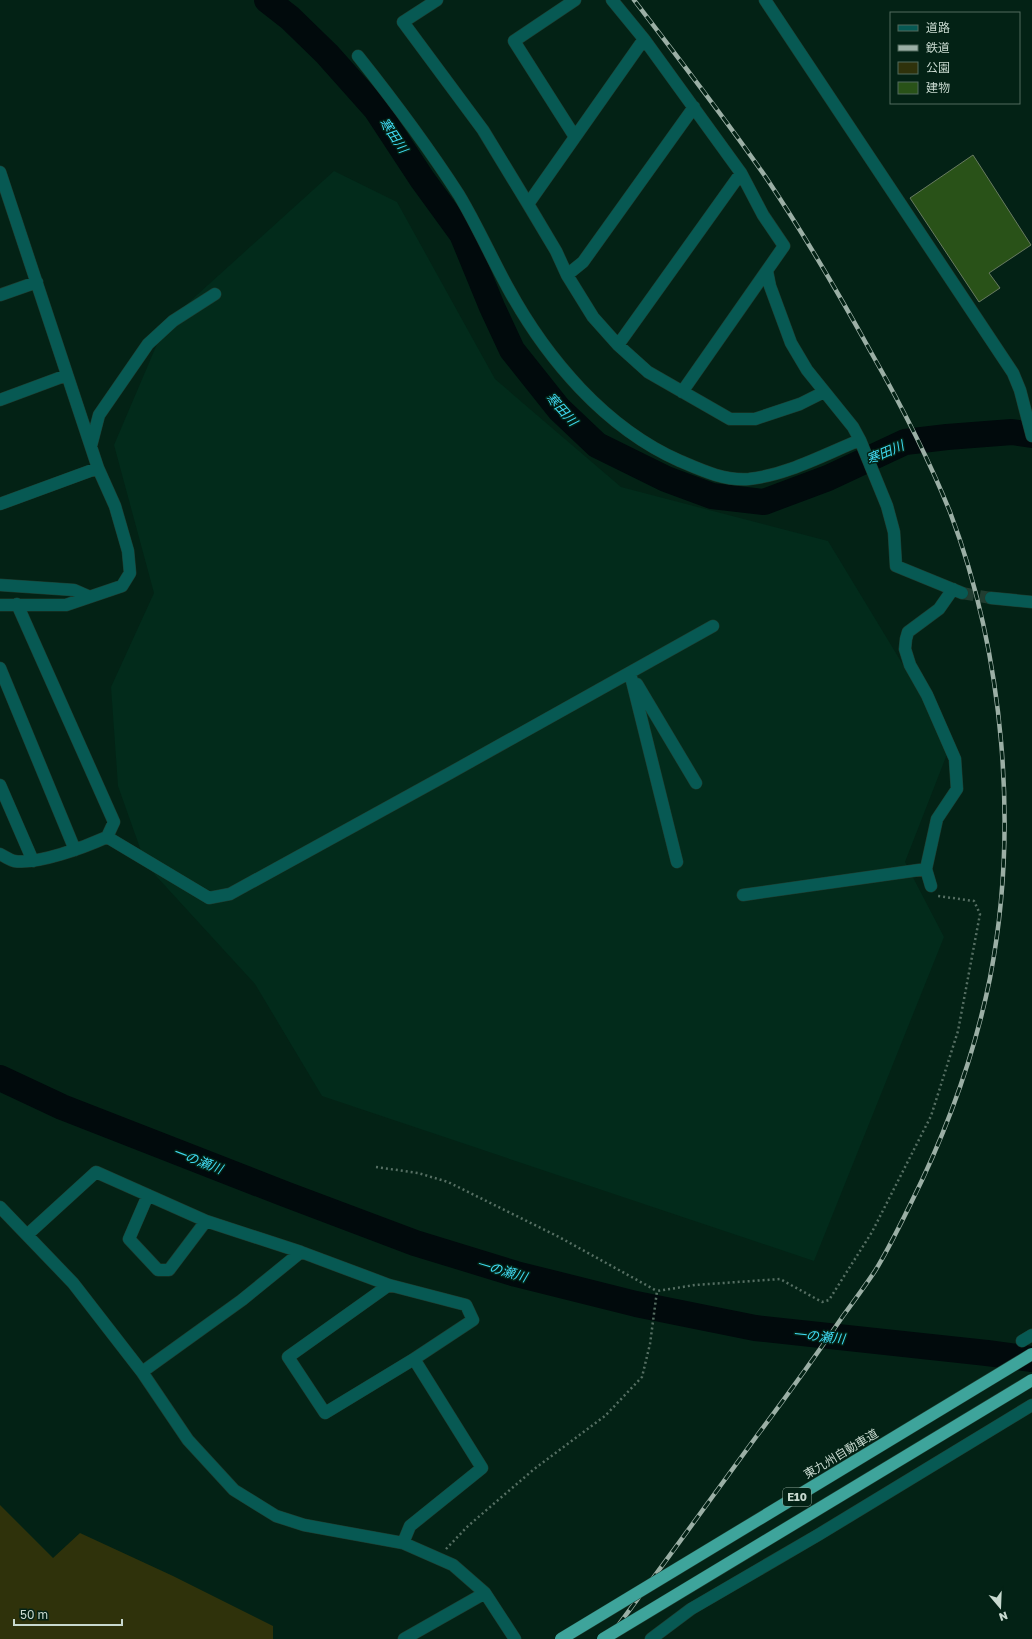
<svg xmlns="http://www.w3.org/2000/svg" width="1032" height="1639" font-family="'Golos Text','Noto Sans JP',sans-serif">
	<rect width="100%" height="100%" fill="#032215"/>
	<!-- built -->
	<path fill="#022b1b" d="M334 171 397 202 495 379 621 487 828 541 951 744 905 862 944 937 814 1261 322 1096 255 984 146 865 118 786 111 687 154 593 114 445 166 323Z"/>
	<!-- green -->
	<path fill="#2f320b" d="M0 1505 53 1558 80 1533 173 1576 273 1626V1639H0Z"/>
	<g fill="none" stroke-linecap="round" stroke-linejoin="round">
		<!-- river -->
		<path stroke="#010a0c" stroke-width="26" d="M267 0 290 18 327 54 376 109 422 179 462 234 492 307 512 350 559 409 597 445 666 479 712 496 764 502 828 478 905 442 947 437 1012 432 1032 435
			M0 1078 62 1107 285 1194 415 1243 516 1274 636 1304 755 1328 987 1353 1032 1359"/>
	</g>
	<!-- building -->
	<path fill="#295218" stroke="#687b61" d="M973 155 1031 245 989 273 1000 288 979 302 910 198Z"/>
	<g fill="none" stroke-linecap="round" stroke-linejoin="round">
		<!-- minor-tunnel -->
		<path stroke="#213d31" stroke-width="12" stroke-dasharray="12 6" stroke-linecap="butt" d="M962 593 991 598"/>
		<defs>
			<path id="minor" d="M437 0 403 22 483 130 528 204 556 251 567 275 593 317 618 345 648 372 730 419H755L800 404 824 392
				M575 0 514 41 575 137
				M612 0 644 39 741 173 763 215 784 246 682 392
				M765 0 1013 373 1020 390 1032 436
				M358 56C393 100 428 147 459 195 477 225 491 257 508 288 546 358 605 428 680 461 701 470 724 481 749 479 787 475 825 454 860 440
				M0 172 98 468 115 506 128 551 130 573 122 586 66 605H0
				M528 204 644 39
				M767 271 770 286 791 343 807 370 853 427 860 440 887 506 894 532 896 566 962 593
				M567 275 583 262 694 107
				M0 295 37 282
				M618 345 741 173
				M0 400 67 375
				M91 446 99 415 148 344 173 321 215 294
				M0 504 98 468
				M0 585 74 590 90 597
				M991 598 1032 602
				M0 668 75 850
				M630 673 677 862
				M637 684 696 783
				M0 785 33 861
				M107 837 209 898 230 894 450 773 713 626
				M0 854C4 856 10 860 14 861 37 865 85 847 107 837L114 822 17 604
				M931 886 926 869 937 819 957 789 955 759 927 695 910 665 905 649 906 639 908 632 939 609 953 589
				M743 895 926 869
				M148 1195 129 1239 158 1270H169L206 1221
				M0 1207 73 1283 142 1372 188 1440 234 1490 276 1516 304 1525 403 1543 453 1565 485 1593 515 1639
				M27 1235 96 1172 206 1221 301 1252 389 1285 466 1305 473 1320 414 1359 325 1413 288 1357 389 1285
				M1022 1341 1032 1335
				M142 1372 242 1300 301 1252
				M403 1543 410 1526 482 1468 414 1359
				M404 1639 485 1593
				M651 1639 691 1609 818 1535 1032 1405"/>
		</defs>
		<!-- minor casing -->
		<use href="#minor" stroke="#1f3c2f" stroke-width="13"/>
		<!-- path -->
		<path stroke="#566f63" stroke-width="2.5" stroke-dasharray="2 3" stroke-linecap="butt" d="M376 1167 418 1173 448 1182 559 1237 657 1291
			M446 1549 468 1526 533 1470 605 1416 642 1377 650 1344 657 1291 695 1285 780 1279 822 1302 829 1300 872 1232 931 1116 958 1031 980 914 974 901 938 896"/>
		<!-- minor -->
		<use href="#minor" stroke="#075953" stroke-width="12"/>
		<defs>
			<path id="rail" d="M608 1639C658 1572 707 1504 756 1437 786 1397 815 1357 843 1316 854 1301 865 1286 875 1271 888 1250 899 1227 910 1205 946 1133 974 1057 990 978 1019 828 1004 655 950 512 928 457 901 405 872 354 839 294 805 236 767 179 725 118 679 59 634 0"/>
		</defs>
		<!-- rail casing -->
		<use href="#rail" stroke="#9bafa5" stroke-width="4.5"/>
		<!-- rail -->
		<use href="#rail" stroke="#032215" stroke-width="3" stroke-dasharray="9" stroke-linecap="butt"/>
		<defs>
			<path id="highway-bridge" d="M561 1639 1032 1354
				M603 1639 1032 1380"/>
		</defs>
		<!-- highway-bridge casing -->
		<use href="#highway-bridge" stroke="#1f3c2f" stroke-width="13" stroke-linecap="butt"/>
		<!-- highway-bridge -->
		<use href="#highway-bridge" stroke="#3ea49b" stroke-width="12"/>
	</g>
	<g text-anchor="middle" stroke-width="3" stroke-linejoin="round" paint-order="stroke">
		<!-- shield labels -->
		<rect fill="#032215" stroke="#8da297" stroke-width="1" x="783" y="1488" width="28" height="18" rx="3"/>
		<g font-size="11" font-weight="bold" fill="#c8d9cf">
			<text x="797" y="1501">E10</text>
		</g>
		<!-- street labels -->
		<g font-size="12" fill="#c8d9cf" stroke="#032215">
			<text transform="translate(841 1454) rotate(-31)" y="4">東九州自動車道</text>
		</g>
		<!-- water labels -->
		<g font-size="13" font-style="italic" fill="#40daf3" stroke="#032215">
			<text transform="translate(394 135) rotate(56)" y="5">寒田川</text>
			<text transform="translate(562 409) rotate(48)" y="5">寒田川</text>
			<text transform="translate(885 452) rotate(-23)" y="5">寒田川</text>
			<text transform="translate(198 1160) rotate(21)" y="5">一の瀬川</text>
			<text transform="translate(502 1270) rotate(16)" y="5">一の瀬川</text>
			<text transform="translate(819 1336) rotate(6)" y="5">一の瀬川</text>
		</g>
	</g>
	<!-- legend -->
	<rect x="890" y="12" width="130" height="92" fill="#032215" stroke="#526b5f"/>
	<rect x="898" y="25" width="20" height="6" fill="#075953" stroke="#526b5f"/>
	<text x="926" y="32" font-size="12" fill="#c8d9cf">道路</text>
	<rect x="898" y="45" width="20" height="6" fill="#9bafa5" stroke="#526b5f"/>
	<text x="926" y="52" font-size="12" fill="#c8d9cf">鉄道</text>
	<rect x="898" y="62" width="20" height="12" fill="#2f320b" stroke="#526b5f"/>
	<text x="926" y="72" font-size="12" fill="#c8d9cf">公園</text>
	<rect x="898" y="82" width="20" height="12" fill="#295218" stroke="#526b5f"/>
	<text x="926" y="92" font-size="12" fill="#c8d9cf">建物</text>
	<!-- north arrow -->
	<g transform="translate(1000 1607) rotate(161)" stroke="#032215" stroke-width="3" paint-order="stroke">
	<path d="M0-3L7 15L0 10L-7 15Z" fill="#c8d9cf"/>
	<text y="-6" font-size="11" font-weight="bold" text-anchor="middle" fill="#c8d9cf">N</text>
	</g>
	<!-- scale -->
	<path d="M14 1619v6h108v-6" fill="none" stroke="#c8d9cf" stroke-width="2"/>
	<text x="20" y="1619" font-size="12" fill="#c8d9cf" stroke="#032215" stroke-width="3" paint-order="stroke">50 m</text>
</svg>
